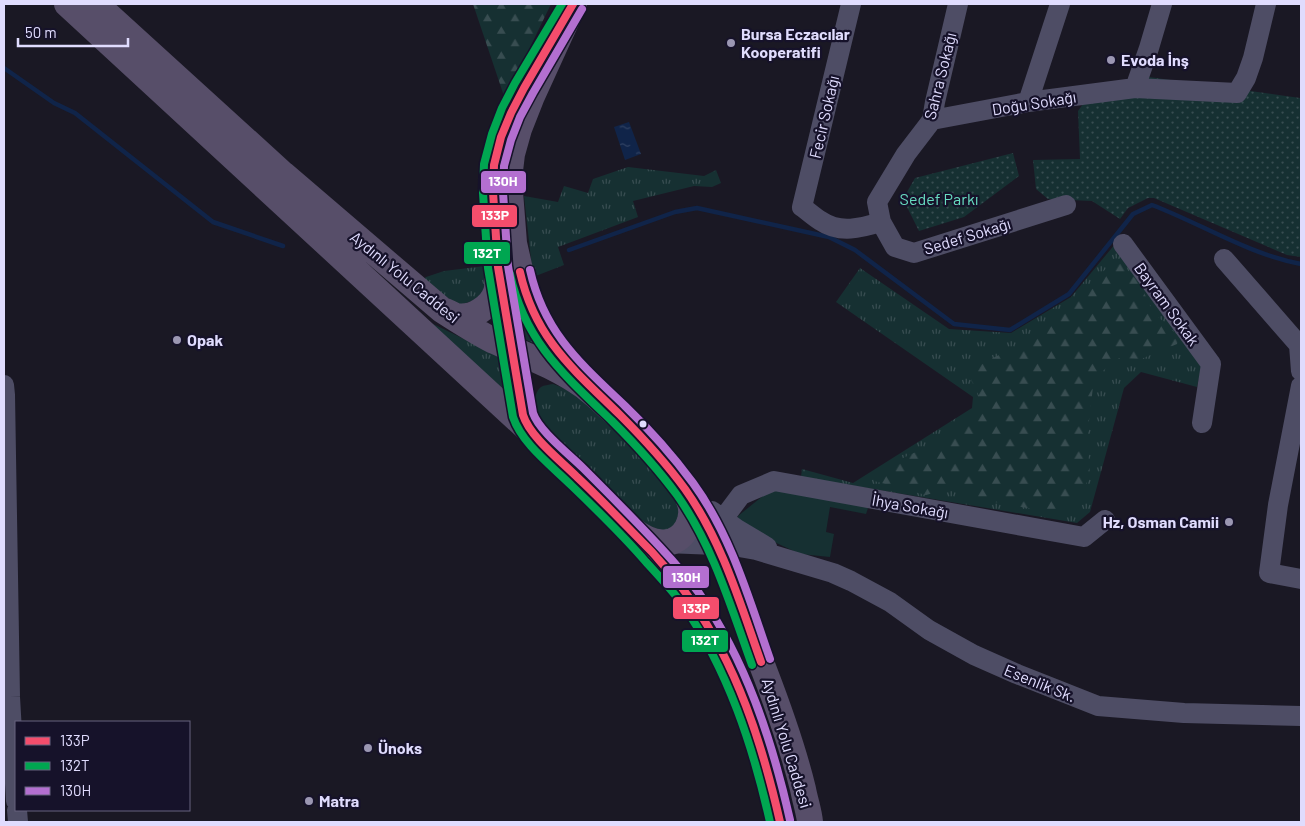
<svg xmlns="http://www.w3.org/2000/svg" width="1305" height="826" font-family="Barlow,sans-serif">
	<defs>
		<pattern id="grass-tufts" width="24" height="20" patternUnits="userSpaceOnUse" patternTransform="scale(1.25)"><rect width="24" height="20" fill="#163032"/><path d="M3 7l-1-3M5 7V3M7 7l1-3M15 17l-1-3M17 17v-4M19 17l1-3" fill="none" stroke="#384d51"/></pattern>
		<pattern id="forest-firs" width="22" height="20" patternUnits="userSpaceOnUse" patternTransform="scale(1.25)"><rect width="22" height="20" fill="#163032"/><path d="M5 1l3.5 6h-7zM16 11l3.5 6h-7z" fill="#384d51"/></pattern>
		<pattern id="park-dots" width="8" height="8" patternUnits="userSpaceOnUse" patternTransform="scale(1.25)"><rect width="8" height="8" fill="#163032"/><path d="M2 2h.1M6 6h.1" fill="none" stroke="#384d51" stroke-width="1.8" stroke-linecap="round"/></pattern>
		<pattern id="water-ripples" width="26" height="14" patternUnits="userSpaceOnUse" patternTransform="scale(1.25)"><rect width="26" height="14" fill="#102449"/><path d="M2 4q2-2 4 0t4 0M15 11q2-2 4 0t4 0" fill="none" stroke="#324364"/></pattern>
	</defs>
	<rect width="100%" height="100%" fill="#1a1824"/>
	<!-- grass -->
	<path fill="url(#grass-tufts)" d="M628 167 704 176 716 170 721 183 712 187 694 186 633 201 638 217 558 247 564 265 533 277 524 196 558 202 564 186 588 193 593 179Z
		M1116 243 1203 361 1197 387 1141 372 1124 388 1090 512 1077 523 801 477 802 469 853 483 972 408 973 397 836 302 860 268 949 329 1011 333 1071 297Z
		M485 266 489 295 460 305 420 282 426 277 444 271Z
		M518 298 540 346 520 337Z
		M429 322 503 358 510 396Z
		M553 384 561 387 569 391 604 417 664 481 680 506 681 514 675 528 663 532 642 522 538 423C533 415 532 394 541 387 544 385 549 385 553 384Z"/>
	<!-- forest -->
	<path fill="url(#forest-firs)" d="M473 4H551L505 99Z
		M1116 258 1139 282 1154 314 1164 322 1179 337 1177 344 1141 359 1119 358 1094 378 1087 438 1090 475 1080 498 1065 509 1038 510 967 497 958 486 926 495 874 481V474L903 458 920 450 940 445 956 426 975 412 979 396 971 380 972 369 1022 343 1051 321 1101 274Z"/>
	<!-- park -->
	<path fill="url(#park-dots)" d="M1149 77 1300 98 1301 95V257L1287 255 1154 198H1148L1128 208 1120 219 1092 201 1048 199 1036 189 1033 160 1080 159 1078 111 1083 104Z
		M1013 153 1019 176 964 217 919 231 903 199 915 178Z"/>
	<!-- garden -->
	<path fill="#163032" d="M770 490 870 502 866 514 830 507 826 532 834 534 830 557 800 554 736 524 738 516Z"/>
	<!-- water -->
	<path fill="url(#water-ripples)" d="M629 122 641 154 625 160 614 127Z"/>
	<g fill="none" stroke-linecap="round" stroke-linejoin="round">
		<!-- stream -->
		<path stroke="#102449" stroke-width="4.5" d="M4 68 54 103 75 113 213 222 283 246
			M569 250 675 212 697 208 829 237 855 250 954 324 1010 330 1069 294 1133 214 1152 205C1202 224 1248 254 1301 264"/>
		<!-- minor -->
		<path stroke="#4e4d65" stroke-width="20" d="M851 4 802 207C808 211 814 217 821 221 840 234 861 228 881 222
			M958 4 935 102 932 120 906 154 877 202 881 222 895 247 914 253 1066 205
			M1135 88 1149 48 1162 4
			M1028 102 1060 4
			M932 120 1028 102 1135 88 1237 93 1246 78 1253 58 1266 4
			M1123 244 1211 364 1202 423
			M1224 259 1299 345 1301 371
			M4 385 5 395 10 697 16 801
			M1301 386 1278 505 1269 573 1301 579
			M712 511 737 529 767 547
			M723 519 741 495 774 481 1084 537 1105 520
			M665 543 717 545 739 547 756 550 833 573 851 581 890 602 929 630 974 655 1017 674 1098 706 1184 713 1301 716
			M17 810 18 822"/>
		<!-- major -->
		<path stroke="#574e69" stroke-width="26" d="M67 4 532 433 626 525 671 574 697 608 722 650 745 700 760 742 773 789 780 822
			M96 4 283 174 442 310C459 321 476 332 494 341 525 355 557 367 585 387 593 393 601 400 608 407 653 445 693 492 717 546 735 586 749 629 764 670 779 709 793 748 803 789 805 800 809 811 810 822
			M574 4 532 96 519 129 512 154 509 179 514 243 523 283 535 319 555 348 578 375
			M494 213 498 267 522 406
			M445 311C449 313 453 315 456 316 472 319 491 307 496 292 498 287 497 281 497 276
			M633 530C650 543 674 551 687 528 690 522 692 516 691 509 691 504 688 499 687 494"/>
		<defs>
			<path id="bus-1" d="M573 4 524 88 511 113 501 137 494 165 493 192 498 267 523 415C530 437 560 460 577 477 603 501 627 527 652 552 665 567 679 582 690 599 737 665 762 743 780 822
				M520 272C535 339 574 370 620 415 643 438 666 463 685 489 722 541 740 603 761 662"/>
			<path id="bus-2" d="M562 4 515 83 502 108 492 134 484 164 483 193 488 268 513 417C522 444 552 466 572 486 597 510 623 535 646 562 659 576 672 590 683 605 728 670 753 746 770 822
				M510 274C525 342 564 375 612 421 635 444 658 469 677 495 713 546 731 607 752 665"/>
			<path id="bus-3" d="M582 9 533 93 520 117 511 140 504 166 503 192 508 266 533 413C539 431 569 454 583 468 609 494 635 520 660 547 673 561 687 577 699 593 746 661 772 740 790 820
				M530 270C544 333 581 364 625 406 650 430 673 456 693 483 731 535 749 599 770 659"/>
		</defs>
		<!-- bus-1 casing -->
		<use href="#bus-1" stroke="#16122a" stroke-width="11"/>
		<!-- bus-2 casing -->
		<use href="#bus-2" stroke="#16122a" stroke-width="11"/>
		<!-- bus-3 casing -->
		<use href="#bus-3" stroke="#16122a" stroke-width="11"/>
		<!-- bus-1 -->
		<use href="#bus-1" stroke="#f44d6c" stroke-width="8"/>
		<!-- bus-2 -->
		<use href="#bus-2" stroke="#00a651" stroke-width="8"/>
		<!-- bus-3 -->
		<use href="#bus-3" stroke="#b36fd0" stroke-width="8"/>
	</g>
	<!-- markers -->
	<g fill="#9b97b2" stroke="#16122a" stroke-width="2">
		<circle cx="731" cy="43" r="5"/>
		<circle cx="1111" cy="60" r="5"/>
		<circle cx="177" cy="340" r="5"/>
		<circle cx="1229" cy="522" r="5"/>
		<circle cx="368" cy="748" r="5"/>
		<circle cx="309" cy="801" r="5"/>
	</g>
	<circle fill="#e0dcfe" stroke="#16122a" stroke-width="2" cx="643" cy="424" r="4.5"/>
	<g text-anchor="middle" stroke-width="4.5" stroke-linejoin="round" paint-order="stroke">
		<!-- poi labels -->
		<g font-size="16" font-weight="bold" fill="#e0dcfe" stroke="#16122a" text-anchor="start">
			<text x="741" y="40">Bursa Eczacılar<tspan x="741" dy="18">Kooperatifi</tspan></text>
			<text x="1121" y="66">Evoda İnş</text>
			<text x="187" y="346">Opak</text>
			<text x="1219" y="528" text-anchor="end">Hz, Osman Camii</text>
			<text x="378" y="754">Ünoks</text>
			<text x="319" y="807">Matra</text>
		</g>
		<!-- street labels -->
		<g font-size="16" fill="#e0dcfe" stroke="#16122a">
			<text transform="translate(940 76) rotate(-76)" y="6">Sahra Sokağı</text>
			<text transform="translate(1034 103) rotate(-9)" y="6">Doğu Sokağı</text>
			<text transform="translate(824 117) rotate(-77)" y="6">Fecir Sokağı</text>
			<text transform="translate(967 236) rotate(-17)" y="6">Sedef Sokağı</text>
			<text transform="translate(405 277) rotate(39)" y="6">Aydınlı Yolu Caddesi</text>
			<text transform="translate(1167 304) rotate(54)" y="6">Bayram Sokak</text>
			<text transform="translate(910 506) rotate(10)" y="6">İhya Sokağı</text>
			<text transform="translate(1040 683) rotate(22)" y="6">Esenlik Sk.</text>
			<text transform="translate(787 743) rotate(73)" y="6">Aydınlı Yolu Caddesi</text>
		</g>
		<!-- park labels -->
		<g font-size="16" fill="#68dec2" stroke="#16122a">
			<text x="939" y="205">Sedef Parkı</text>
		</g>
	</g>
	<g stroke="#16122a" stroke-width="2">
		<rect x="480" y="170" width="47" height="24" rx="5" fill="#b36fd0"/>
		<rect x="471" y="204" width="47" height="24" rx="5" fill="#f44d6c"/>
		<rect x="463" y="241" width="48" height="24" rx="5" fill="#00a651"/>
		<rect x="662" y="565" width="48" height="24" rx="5" fill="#b36fd0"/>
		<rect x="672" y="596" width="48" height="24" rx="5" fill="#f44d6c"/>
		<rect x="681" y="629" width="48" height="24" rx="5" fill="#00a651"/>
	</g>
	<g font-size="14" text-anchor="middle" font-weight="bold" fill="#fff">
		<text x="503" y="186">130H</text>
		<text x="495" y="220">133P</text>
		<text x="487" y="258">132T</text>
		<text x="686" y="582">130H</text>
		<text x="696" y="613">133P</text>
		<text x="705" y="645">132T</text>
	</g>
	<!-- border -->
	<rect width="1305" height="826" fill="none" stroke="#e0dcfe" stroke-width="10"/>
	<!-- legend -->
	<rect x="15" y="721" width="175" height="90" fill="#16122a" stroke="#67637f"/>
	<rect x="25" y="737" width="25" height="8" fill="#f44d6c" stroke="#67637f"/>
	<text x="60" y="746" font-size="15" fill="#e0dcfe">133P</text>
	<rect x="25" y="762" width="25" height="8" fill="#00a651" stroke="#67637f"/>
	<text x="60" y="771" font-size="15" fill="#e0dcfe">132T</text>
	<rect x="25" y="787" width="25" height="8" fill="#b36fd0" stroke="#67637f"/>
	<text x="60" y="796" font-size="15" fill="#e0dcfe">130H</text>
	<!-- scale -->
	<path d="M18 38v8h110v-8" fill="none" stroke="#e0dcfe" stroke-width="2.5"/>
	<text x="25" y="38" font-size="15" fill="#e0dcfe" stroke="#16122a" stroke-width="4" paint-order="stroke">50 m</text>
</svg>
